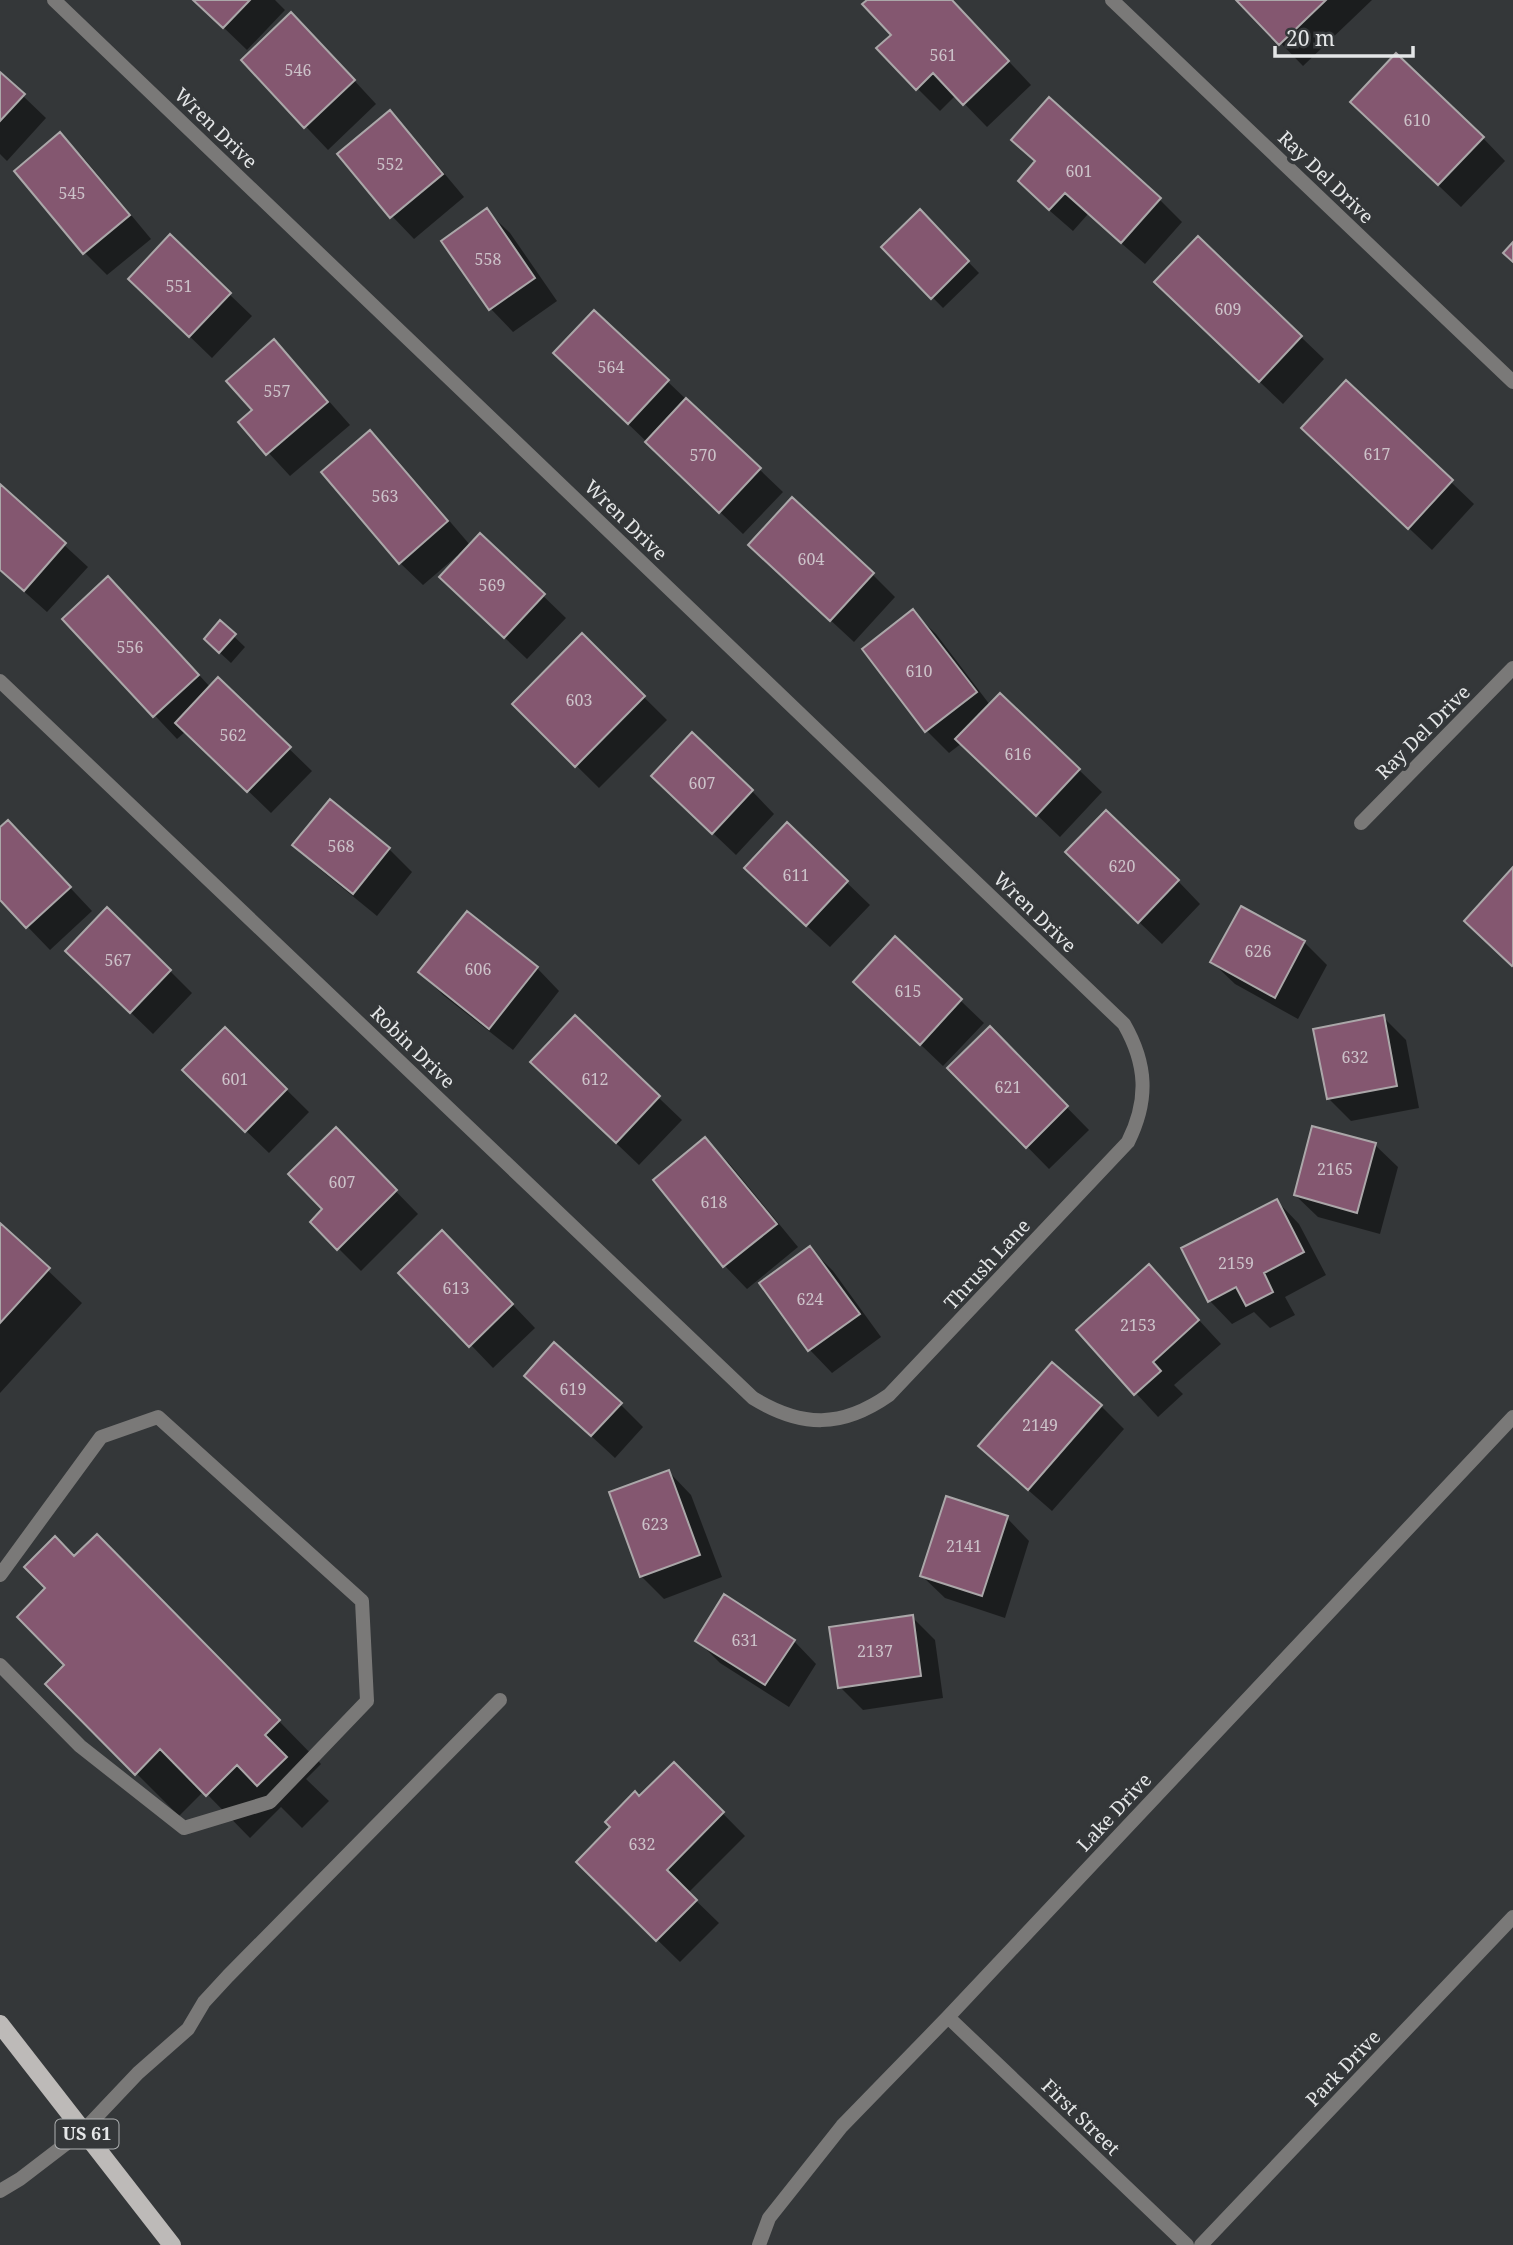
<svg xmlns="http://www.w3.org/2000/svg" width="1513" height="2245" font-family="'Noto Serif',serif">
	<rect width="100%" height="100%" fill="#343739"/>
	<!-- shadow -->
	<path fill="#0007" d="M195 0H275L285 10 247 50Z
		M870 0H951L1031 85 987 127 956 95 940 111 917 88 893 35Z
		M1239 0H1372L1303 66Z
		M314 37 376 104 328 150 243 60Z
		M0 74 46 118 7 161 0 154Z
		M389 112 412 135 464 197 414 239 392 216Z
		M1375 125 1483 138 1505 161 1461 207Z
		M60 134 83 157 151 239 107 275 85 253 17 171Z
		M1013 139 1159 199 1182 222 1145 264 1088 214 1073 231 1042 204 1037 163Z
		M487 211 510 233 557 301 513 332 491 309 443 241Z
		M920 212 979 273 943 308 883 247Z
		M229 294 252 316 212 358 153 301Z
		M1179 305 1301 337 1324 359 1283 404Z
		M274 341 296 364 350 425 290 476 240 422 254 410Z
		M578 376 667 381 783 492 743 534Z
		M1346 382 1474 504 1432 550 1326 450Z
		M370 432 393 455 470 545 480 535 566 618 527 659 464 599 457 556 423 585 400 563Z
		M0 486 88 567 47 612 0 570Z
		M773 567 873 575 895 597 854 642Z
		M131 601 211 688 218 680 312 771 271 813 186 731 177 739 64 619Z
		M913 612 936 634 990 705 1079 770 1102 792 1060 837 962 743 949 753 927 731 864 650Z
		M220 623 245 647 231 663 217 650Z
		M582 636 667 720 599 788 514 704Z
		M752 791 774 814 736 855 676 798Z
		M330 801 389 849 412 872 377 916 317 867 295 845Z
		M787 825 870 905 830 947 769 891Z
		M0 829 30 845 92 911 50 950 0 898Z
		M1090 875 1178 881 1200 904 1162 944Z
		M1241 908 1304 942 1327 965 1298 1019 1235 984 1212 962Z
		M896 939 984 1023 943 1066 878 1004Z
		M537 968 559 991 513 1050 443 995 420 972Z
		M170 971 192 993 153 1034 90 973Z
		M1383 1017 1406 1040 1419 1108 1351 1121 1328 1098Z
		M575 1018 682 1120 639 1165 555 1085Z
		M225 1029 309 1112 269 1153 207 1093Z
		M990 1029 1089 1130 1049 1169 950 1068Z
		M335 1129 418 1214 361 1271 312 1222 324 1209Z
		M705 1139 728 1162 798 1247 747 1289 725 1266 655 1180Z
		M1375 1145 1398 1167 1380 1234 1318 1217 1295 1195Z
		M1277 1201 1299 1224 1326 1275 1285 1297 1295 1315 1270 1328 1254 1312 1232 1324 1210 1301Z
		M0 1225 82 1303 0 1393Z
		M810 1248 833 1271 881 1337 832 1373 810 1350 762 1284Z
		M465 1255 535 1328 493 1368 471 1345Z
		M1149 1266 1221 1344 1174 1385 1183 1394 1158 1417 1078 1330Z
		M1052 1364 1101 1406 1124 1429 1052 1511 1003 1468Z
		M526 1376 620 1404 643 1427 615 1458Z
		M669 1472 691 1495 722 1577 664 1599 641 1576Z
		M1007 1518 1029 1541 1005 1618 945 1598 922 1576Z
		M74 1558 140 1579 321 1764 306 1779 329 1801 302 1828 281 1807 250 1838 204 1791 179 1816 47 1684 67 1665Z
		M912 1617 935 1640 943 1698 863 1710 840 1687Z
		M697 1640 794 1641 816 1664 789 1707 720 1663Z
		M674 1764 745 1836 688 1893 719 1923 680 1962 578 1862Z"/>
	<!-- building -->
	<path fill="#845770" stroke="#aba7a9" stroke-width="2" d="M193 0H250L223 28Z
		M867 0H952L1009 61 963 105 933 73 916 90 876 48 891 35 862 4Z
		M1236 0H1326L1279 45Z
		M291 12 355 80 304 128 241 60Z
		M1396 53 1484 137 1438 185 1350 102Z
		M0 72 25 94 0 121Z
		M1049 97 1161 198 1121 243 1065 193 1049 210 1018 181 1035 161 1011 140Z
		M390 110 443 174 390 218 337 154Z
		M60 132 130 215 83 254 14 171Z
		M487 208 535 278 489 310 441 241Z
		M920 209 969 261 931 299 881 247Z
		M170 234 231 293 189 337 128 279Z
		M1198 236 1302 336 1259 382 1154 282Z
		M1513 242V262L1503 253Z
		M594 310 669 380 628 424 553 353Z
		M274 339 328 402 266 455 238 422 252 410 226 381Z
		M1346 380 1453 480 1408 529 1301 428Z
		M686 398 761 468 719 513 645 442Z
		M370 430 448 521 399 564 321 472Z
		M0 484 66 543 24 591 0 570Z
		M792 497 874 573 830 621 748 545Z
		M480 533 545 594 504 638 439 577Z
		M108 576 199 675 153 717 62 619Z
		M913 609 977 692 925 732 862 649Z
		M220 620 236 634 219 653 204 639Z
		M582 633 645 696 575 767 512 704Z
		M218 677 291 747 247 792 175 723Z
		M1000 693 1080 769 1036 816 955 739Z
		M692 732 753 790 712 834 651 776Z
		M330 799 390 848 353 894 292 845Z
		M1106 810 1179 880 1138 923 1065 852Z
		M8 820 71 887 26 928 0 900V827Z
		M787 822 848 881 806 926 744 868Z
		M1513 867V965L1512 966 1464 921Z
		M1241 906 1305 941 1275 998 1210 962Z
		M107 907 171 970 130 1013 65 951Z
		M467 911 538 967 489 1029 418 972Z
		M895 936 962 999 920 1045 853 982Z
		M575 1015 660 1096 616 1143 530 1062Z
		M1384 1015 1397 1086 1327 1099 1313 1029Z
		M990 1026 1068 1106 1026 1148 947 1068Z
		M225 1027 287 1089 245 1132 182 1070Z
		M1312 1126 1376 1143 1357 1213 1294 1195Z
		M336 1127 397 1190 337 1250 310 1222 322 1209 288 1174Z
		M705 1137 777 1224 723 1267 653 1180Z
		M1277 1199 1304 1252 1264 1273 1273 1292 1246 1306 1236 1287 1208 1302 1181 1248Z
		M0 1223 50 1268 0 1323Z
		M442 1230 513 1304 469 1347 398 1273Z
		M810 1246 860 1314 808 1351 759 1283Z
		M1149 1264 1199 1320 1153 1362 1161 1371 1134 1395 1076 1330Z
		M554 1342 622 1403 591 1436 524 1376Z
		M1052 1362 1102 1405 1028 1490 978 1446Z
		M669 1470 700 1555 640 1577 609 1492Z
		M946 1496 1008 1516 982 1596 920 1576Z
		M97 1534 280 1720 265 1735 287 1757 257 1786 237 1765 206 1796 160 1749 135 1775 45 1684 64 1665 17 1617 45 1588 24 1567 55 1536 74 1556Z
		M724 1594 795 1640 765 1685 695 1641Z
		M913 1615 921 1676 838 1688 829 1627Z
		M674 1762 724 1812 667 1870 697 1900 656 1941 576 1862 610 1827 605 1822 635 1791 639 1796Z"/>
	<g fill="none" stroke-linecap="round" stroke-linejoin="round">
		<!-- lane -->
		<path stroke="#7a7978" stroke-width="14" d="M0 1575 101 1437 158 1417 362 1601 367 1701 270 1802 184 1828 80 1746 0 1665
			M84 2130 138 2073 188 2029 204 2002 228 1976 500 1700"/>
		<!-- street -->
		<path stroke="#7a7978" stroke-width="14" d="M1112 0 1513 382
			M0 681 753 1398C802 1428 842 1428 889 1395L1128 1142C1149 1100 1147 1064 1124 1024L54 0
			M1361 823 1513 668
			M948 2017 1187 2245
			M0 2191 20 2179 84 2130
			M759 2245 769 2218 842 2126 948 2017 1513 1417
			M1201 2245 1513 1917"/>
		<!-- primary -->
		<path stroke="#bdbab8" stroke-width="18" d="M0 2024 172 2245"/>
	</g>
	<g text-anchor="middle" stroke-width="7" stroke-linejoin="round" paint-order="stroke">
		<!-- number labels -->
		<g font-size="16" fill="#ccc2c9">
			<text x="943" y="61">561</text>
			<text x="298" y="76">546</text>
			<text x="1417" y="126">610</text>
			<text x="390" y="170">552</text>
			<text x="1079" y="177">601</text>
			<text x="72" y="199">545</text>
			<text x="488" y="265">558</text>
			<text x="179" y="292">551</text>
			<text x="1228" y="315">609</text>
			<text x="611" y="373">564</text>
			<text x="277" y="397">557</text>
			<text x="1377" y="460">617</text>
			<text x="703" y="461">570</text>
			<text x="385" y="502">563</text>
			<text x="811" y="565">604</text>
			<text x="492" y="591">569</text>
			<text x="130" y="653">556</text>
			<text x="919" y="677">610</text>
			<text x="579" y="706">603</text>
			<text x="233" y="741">562</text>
			<text x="1018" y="760">616</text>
			<text x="702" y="789">607</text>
			<text x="341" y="852">568</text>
			<text x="1122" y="872">620</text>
			<text x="796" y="881">611</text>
			<text x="1258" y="957">626</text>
			<text x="118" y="966">567</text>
			<text x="478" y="975">606</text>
			<text x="908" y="997">615</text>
			<text x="1355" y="1063">632</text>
			<text x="235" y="1085">601</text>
			<text x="595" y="1085">612</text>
			<text x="1008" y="1093">621</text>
			<text x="1335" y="1175">2165</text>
			<text x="342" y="1188">607</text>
			<text x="714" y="1208">618</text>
			<text x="1236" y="1269">2159</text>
			<text x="456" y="1294">613</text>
			<text x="810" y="1305">624</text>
			<text x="1138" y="1331">2153</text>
			<text x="573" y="1395">619</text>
			<text x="1040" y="1431">2149</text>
			<text x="655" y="1530">623</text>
			<text x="964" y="1552">2141</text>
			<text x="745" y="1646">631</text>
			<text x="875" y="1657">2137</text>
			<text x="642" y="1850">632</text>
		</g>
		<!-- shield labels -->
		<rect fill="#343739" stroke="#afb2b3" stroke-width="2" x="55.5" y="2119.5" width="63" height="29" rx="5"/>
		<g font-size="18" font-weight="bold" fill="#e4e6e7">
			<text x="87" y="2140">US 61</text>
		</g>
		<!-- street labels -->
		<g font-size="19" fill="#e4e6e7" stroke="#343739">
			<text transform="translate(216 128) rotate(44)" y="7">Wren Drive</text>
			<text transform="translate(1326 177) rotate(44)" y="7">Ray Del Drive</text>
			<text transform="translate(626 520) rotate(44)" y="7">Wren Drive</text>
			<text transform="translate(1423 732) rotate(-45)" y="7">Ray Del Drive</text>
			<text transform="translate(1035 912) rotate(44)" y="7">Wren Drive</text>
			<text transform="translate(413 1047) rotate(44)" y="7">Robin Drive</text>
			<text transform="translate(987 1264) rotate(-47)" y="7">Thrush Lane</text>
			<text transform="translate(1114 1812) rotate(-47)" y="7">Lake Drive</text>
			<text transform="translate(1343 2068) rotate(-46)" y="7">Park Drive</text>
			<text transform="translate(1081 2117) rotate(44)" y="7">First Street</text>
		</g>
	</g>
	<!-- scale -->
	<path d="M1275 46v10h138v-10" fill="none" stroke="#e4e6e7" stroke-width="3.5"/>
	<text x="1286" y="46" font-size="21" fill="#e4e6e7" stroke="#343739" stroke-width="5" paint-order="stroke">20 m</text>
</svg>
